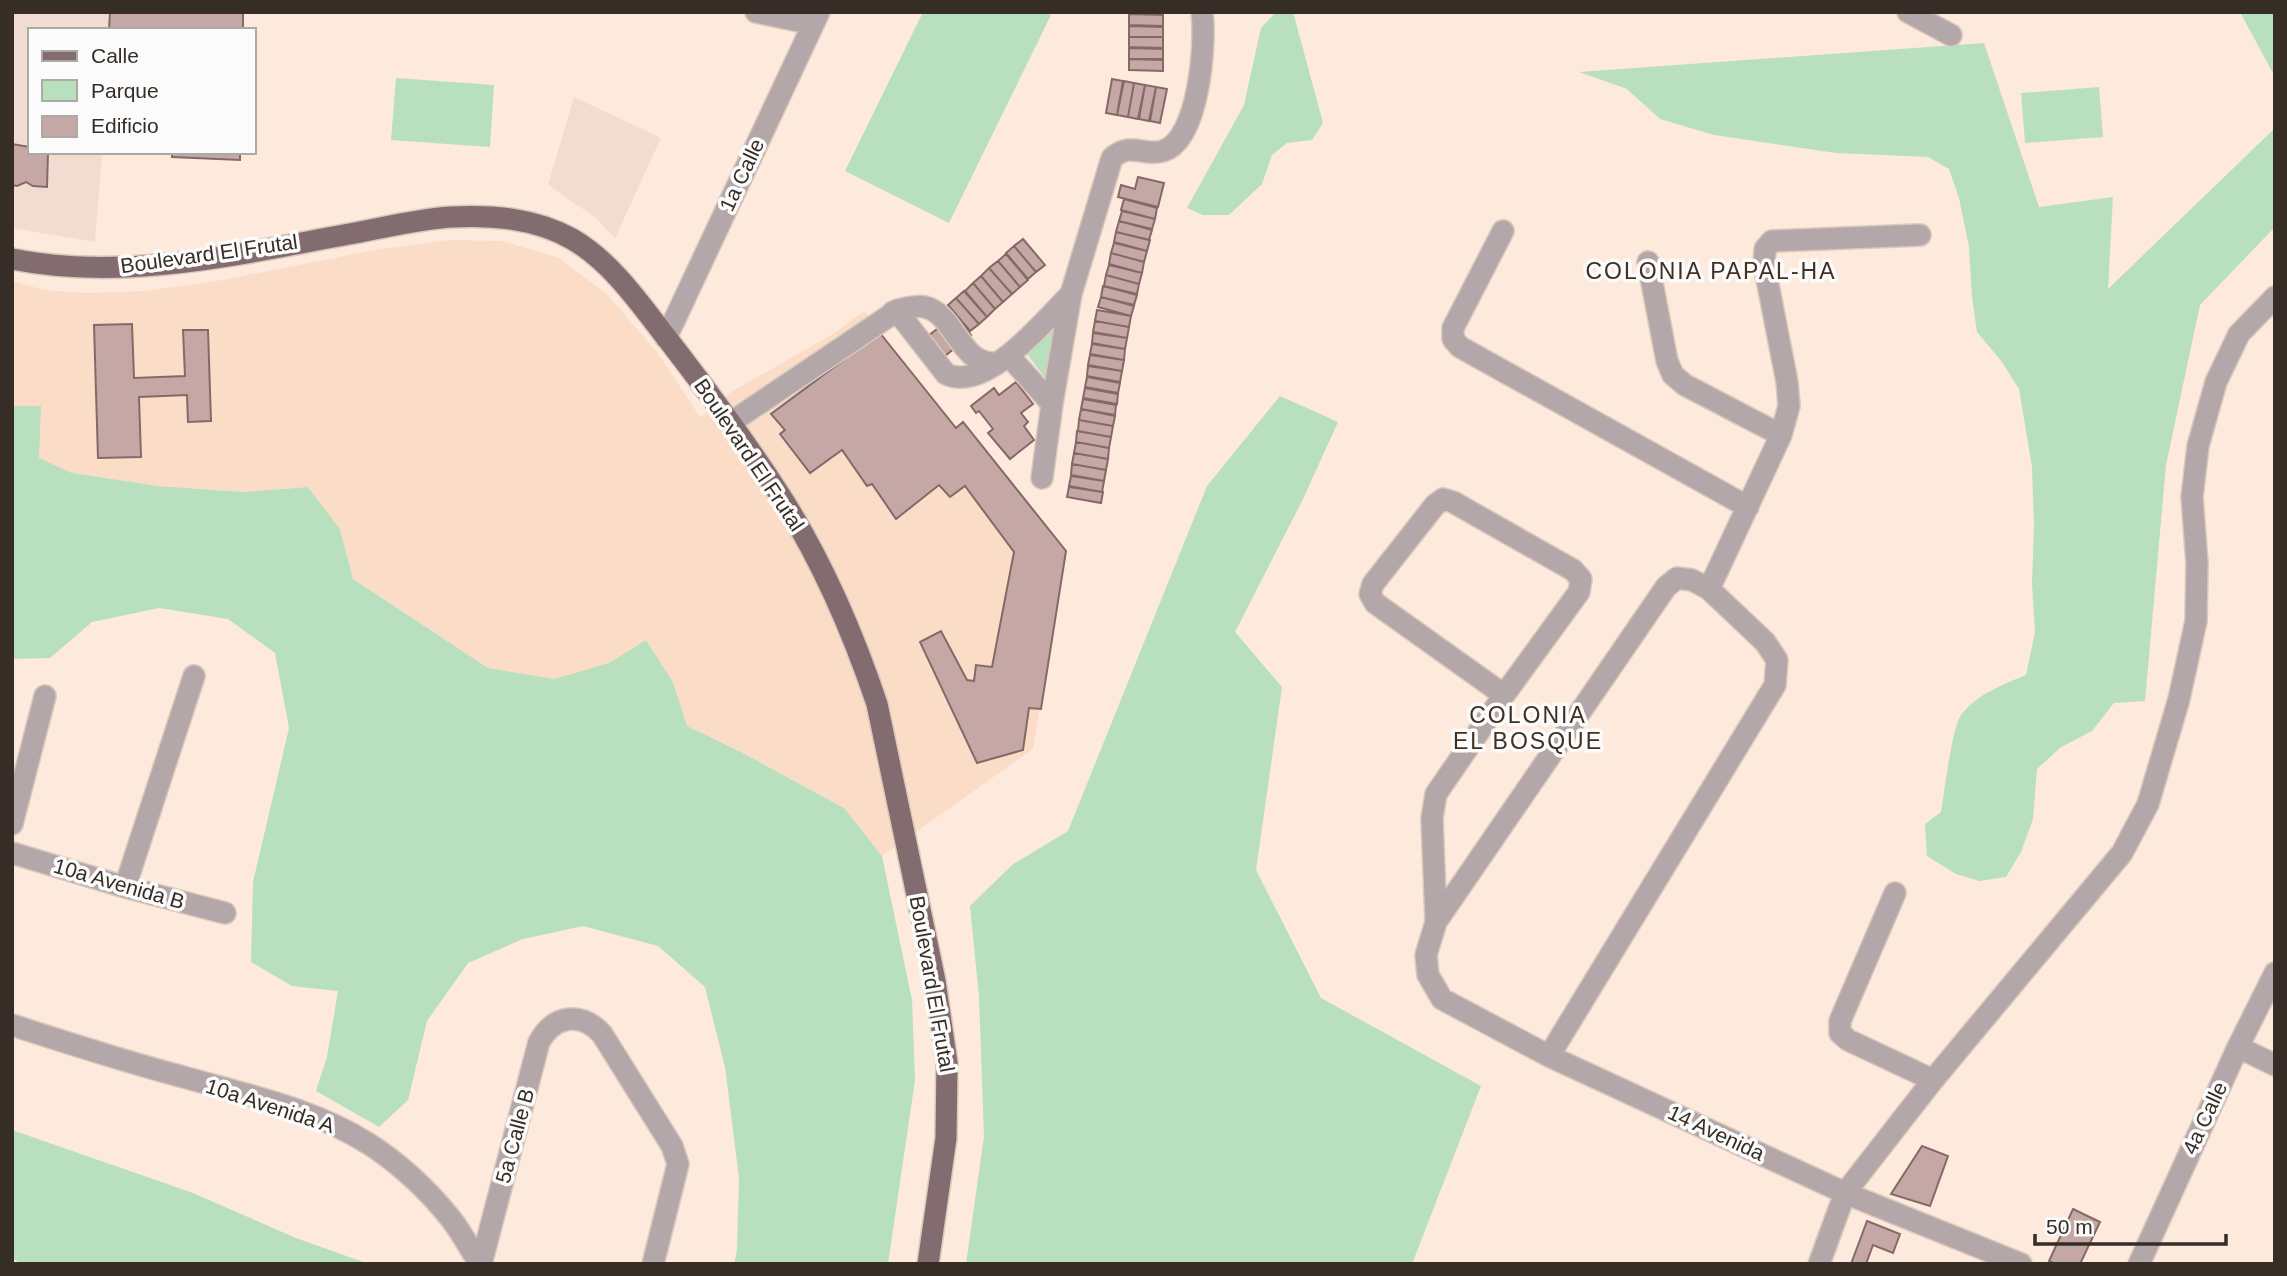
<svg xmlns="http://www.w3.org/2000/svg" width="2287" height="1276" font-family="Helvetica,sans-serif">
	<rect width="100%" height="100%" fill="#fdeadc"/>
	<!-- built -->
	<path fill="#fbddc7" d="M449 240 502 241 559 258 608 295 657 352 700 417 733 391 833 334 864 311 955 428 963 422 1066 551 1033 749 882 856 844 808 741 752 687 726 673 682 646 640 609 663 554 679 488 668 353 579 340 529 308 487 243 492 158 486 72 473 38 458 41 407 12 406V281L44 290 86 293 144 291 212 282 380 249Z"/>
	<!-- industrial -->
	<path fill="#f2dbd1" d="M12 12H110L109 30H30V152H102L95 242 12 228Z
		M574 97 661 138 615 238 596 218 548 185Z"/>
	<!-- green -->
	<path fill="#b8e0bf" d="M923 12H1045L1051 15 949 223 845 171Z
		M1276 12H1293L1323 123 1312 140 1287 143 1272 155 1262 184 1229 215H1203L1187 208 1244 105 1261 28Z
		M2240 12H2275V77Z
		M1984 43 2039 207 2113 197 2108 289 2275 128V227L2200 305 2166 465 2145 701 2114 703 2092 731 2061 747 2037 769 2033 819 2021 852 2006 877 1979 881 1956 874 1927 856 1925 824 1941 812C1944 794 1952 728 1961 715 1977 694 2002 685 2026 675L2035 632 2032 583 2034 525 2032 467 2019 389 2002 362 1977 332 1972 297 1969 247 1959 198 1949 169 1928 157 1836 153 1714 135 1660 119 1627 89 1579 72Z
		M396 78 494 85 490 147 391 140Z
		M2099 87 2103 137 2025 143 2021 93Z
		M1056 327 1045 378 1027 354Z
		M1280 396 1338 422 1303 499 1235 632 1282 687 1256 870 1321 998 1481 1086 1412 1264H966L984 1136 979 996 970 906 1012 865 1068 831 1207 486Z
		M12 406H41L39 458 72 473 158 486 243 492 308 487 340 529 353 579 488 668 554 679 609 663 646 640 673 682 687 726 741 752 844 808 882 856 912 1000 915 1080 888 1264H734L737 1250 739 1178 725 1067 705 987 658 946 583 926 523 939 468 963 427 1021 408 1100 379 1127 316 1091 327 1057 338 991 292 986 251 962 253 882 289 728 275 653 228 619 159 608 92 622 50 658 12 659Z
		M12 1130 193 1193 296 1238 369 1264H23L12 1259Z"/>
	<!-- building -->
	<path fill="#c5a8a5" stroke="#846a67" stroke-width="2" d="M110 12H243V30H109Z
		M1129 14 1163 15V26L1129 25Z
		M1129 26 1163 27V37H1129Z
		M1129 37H1163V48L1129 47Z
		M1129 48 1163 49V59H1129Z
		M1129 59 1163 60V71L1129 70Z
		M1112 79 1123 81 1117 115 1106 113Z
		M1124 81 1134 83 1128 117 1117 115Z
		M1134 83 1145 85 1138 119 1128 117Z
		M1145 85 1156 87 1149 121 1139 119Z
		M1156 87 1167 89 1160 123 1150 121Z
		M12 144 30 147V152H48L47 187 33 186 26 182 17 186 12 185Z
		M172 152H240V160L172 157Z
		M1138 177 1164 183 1158 207 1118 197 1121 185 1135 189Z
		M1124 199 1157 208 1155 219 1121 210Z
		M1122 211 1155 219 1152 229 1119 221Z
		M1119 221 1152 230 1149 240 1116 232Z
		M1116 232 1150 240 1147 251 1114 242Z
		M1023 239 1045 265 1036 272 1014 246Z
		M1114 243 1147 251 1144 262 1111 253Z
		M1014 246 1036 272 1028 279 1006 253Z
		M1111 253 1144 262 1142 273 1109 264Z
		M1006 254 1028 280 1020 287 998 261Z
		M998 261 1020 287 1012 294 989 268Z
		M1109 265 1142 273 1139 284 1106 275Z
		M989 268 1012 294 1003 302 981 276Z
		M1106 275 1139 284 1137 294 1104 286Z
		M981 276 1003 302 995 309 973 283Z
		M973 283 995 309 987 317 965 291Z
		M1103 286 1137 295 1134 305 1101 297Z
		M964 291 987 317 979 324 956 298Z
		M1101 297 1134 306 1131 316 1098 307Z
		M956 298 979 324 970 331 948 305Z
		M1097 310 1131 316 1129 327 1095 321Z
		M955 315 971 335 930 368 914 347Z
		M1095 321 1129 327 1127 338 1093 332Z
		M132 324 134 378 185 376 183 330H208L211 421 188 422 187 395 139 397 141 457 98 458 94 325Z
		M880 333 956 428 963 422 1066 551 1041 709 1029 708 1023 750 977 763 920 642 941 631 967 680 974 681 976 665 992 667 1014 552 965 486 950 497 939 485 896 519 872 484 867 486 842 450 810 473 780 434 785 430 771 414Z
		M1093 333 1127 338 1125 349 1092 343Z
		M1092 344 1125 349 1124 360 1090 354Z
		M1090 355 1124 360 1122 371 1088 365Z
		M1088 366 1122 371 1120 382 1087 376Z
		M1087 377 1120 383 1118 393 1085 387Z
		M1016 382 1033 404 1021 413 1028 422 1024 426 1034 440 1010 459 988 433 993 429 979 411 976 413 971 406 994 388 999 395Z
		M1085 388 1118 394 1117 404 1083 398Z
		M1083 399 1116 405 1115 415 1081 409Z
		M1081 409 1115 416 1113 426 1079 420Z
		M1079 420 1113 426 1111 437 1078 431Z
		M1077 431 1111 437 1109 448 1076 442Z
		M1076 442 1109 448 1108 459 1074 453Z
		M1074 453 1108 459 1106 470 1072 464Z
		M1072 464 1106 470 1104 481 1071 475Z
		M1071 476 1104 481 1102 492 1069 486Z
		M1069 487 1103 492 1101 503 1067 497Z
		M1922 1146 1948 1156 1930 1206 1891 1194Z
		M2073 1209 2100 1222 2080 1264H2055L2049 1261Z
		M1867 1221 1900 1234 1893 1253 1873 1245 1866 1264H1851Z"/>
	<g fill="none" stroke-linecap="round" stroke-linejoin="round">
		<defs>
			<path id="minor" d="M756 12 813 24
				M1908 12 1951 35
				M1503 231 1453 328V339L1460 347 1748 507
				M1648 262 1667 361 1673 375 1685 385 1781 435
				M893 312 899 314 904 320 946 374C986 393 1044 321 1071 294
				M666 338 819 12
				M1009 356 1052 404
				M730 423 898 310C906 308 917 305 925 307 955 314 960 365 995 363
				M1042 478 1052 404 1071 294 1112 158C1131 141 1144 157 1163 151 1199 140 1206 44 1202 12
				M1709 589 1781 435 1789 406 1787 382 1764 264 1765 249 1772 241 1920 235
				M12 824 45 696
				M12 853 125 887 225 913
				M125 887 194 676
				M1895 893 1840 1021V1033L1848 1040 1933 1080
				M1436 922 1432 818 1436 794 1504 695 1579 592 1581 579 1573 570 1453 502 1443 499 1435 505 1373 584 1370 594 1375 603 1504 695
				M12 1025C68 1043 123 1061 180 1076 243 1094 313 1108 369 1144 399 1163 429 1191 451 1219 462 1233 470 1249 480 1264
				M2238 1047 2275 1065
				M1549 1056 1775 685 1777 660 1765 642 1709 589 1692 580 1677 578 1666 587 1436 922 1426 955 1428 975 1442 999 1549 1056 1845 1193 2021 1264
				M481 1264 539 1042C554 1015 581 1011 602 1034L672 1146 678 1164 653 1264
				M1819 1264 1845 1193 1933 1080 2122 853 2148 804 2179 699 2196 621 2197 563 2192 497 2198 446 2216 382 2239 334 2275 297
				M2139 1264 2238 1047 2275 973"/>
			<path id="major" d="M12 259C126 282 243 253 355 233 387 227 419 219 451 217 492 215 535 218 572 239 612 262 641 305 669 341 706 389 743 438 776 489 819 554 852 630 877 704L935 981 947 1063 946 1138 928 1264"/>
		</defs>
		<!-- minor casing -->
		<use href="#minor" stroke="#d9c8bb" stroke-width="24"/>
		<!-- major casing -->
		<use href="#major" stroke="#d9c8bb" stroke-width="24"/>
		<!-- minor -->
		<use href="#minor" stroke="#b4a7a9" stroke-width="21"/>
		<!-- major -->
		<use href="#major" stroke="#836c6f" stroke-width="21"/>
	</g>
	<g text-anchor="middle" stroke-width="7" stroke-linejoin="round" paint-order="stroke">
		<!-- street labels -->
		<g font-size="21" fill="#352d26" stroke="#fbfbfb">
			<text transform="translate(742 175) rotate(-65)" y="7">1a Calle</text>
			<text transform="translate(209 254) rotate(-8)" y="7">Boulevard El Frutal</text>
			<text transform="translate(749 455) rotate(56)" y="7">Boulevard El Frutal</text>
			<text transform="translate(119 884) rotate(16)" y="7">10a Avenida B</text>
			<text transform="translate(932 984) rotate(80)" y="7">Boulevard El Frutal</text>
			<text transform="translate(270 1106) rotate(18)" y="7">10a Avenida A</text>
			<text transform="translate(2205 1118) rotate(-65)" y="7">4a Calle</text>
			<text transform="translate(1716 1133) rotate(25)" y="7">14 Avenida</text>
			<text transform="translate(515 1136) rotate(-75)" y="7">5a Calle B</text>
		</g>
		<!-- neighbourhood labels -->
		<g font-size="23" letter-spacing="2" fill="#412f21" stroke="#fbfbfb">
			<text x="1711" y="279">COLONIA PAPAL-HA</text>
			<text x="1528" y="723">COLONIA<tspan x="1528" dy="26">EL BOSQUE</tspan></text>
		</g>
	</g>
	<!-- border -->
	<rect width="2287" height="1276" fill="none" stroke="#352d26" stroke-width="28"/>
	<!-- legend -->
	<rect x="28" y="28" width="228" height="126" fill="#fbfbfb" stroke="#aca9a6" stroke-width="2"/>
	<rect x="42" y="51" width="35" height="10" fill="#836c6f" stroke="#aca9a6" stroke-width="2"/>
	<text x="91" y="63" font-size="21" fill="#352d26">Calle</text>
	<rect x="42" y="80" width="35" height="21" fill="#b8e0bf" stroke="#aca9a6" stroke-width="2"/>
	<text x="91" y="98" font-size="21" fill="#352d26">Parque</text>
	<rect x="42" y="116" width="35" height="21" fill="#c5a8a5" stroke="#aca9a6" stroke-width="2"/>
	<text x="91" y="133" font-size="21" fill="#352d26">Edificio</text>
	<!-- scale -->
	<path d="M2035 1234v10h191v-10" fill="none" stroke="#352d26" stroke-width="3.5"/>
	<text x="2046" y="1234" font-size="21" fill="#352d26" stroke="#fbfbfb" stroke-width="5" paint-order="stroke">50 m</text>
</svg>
